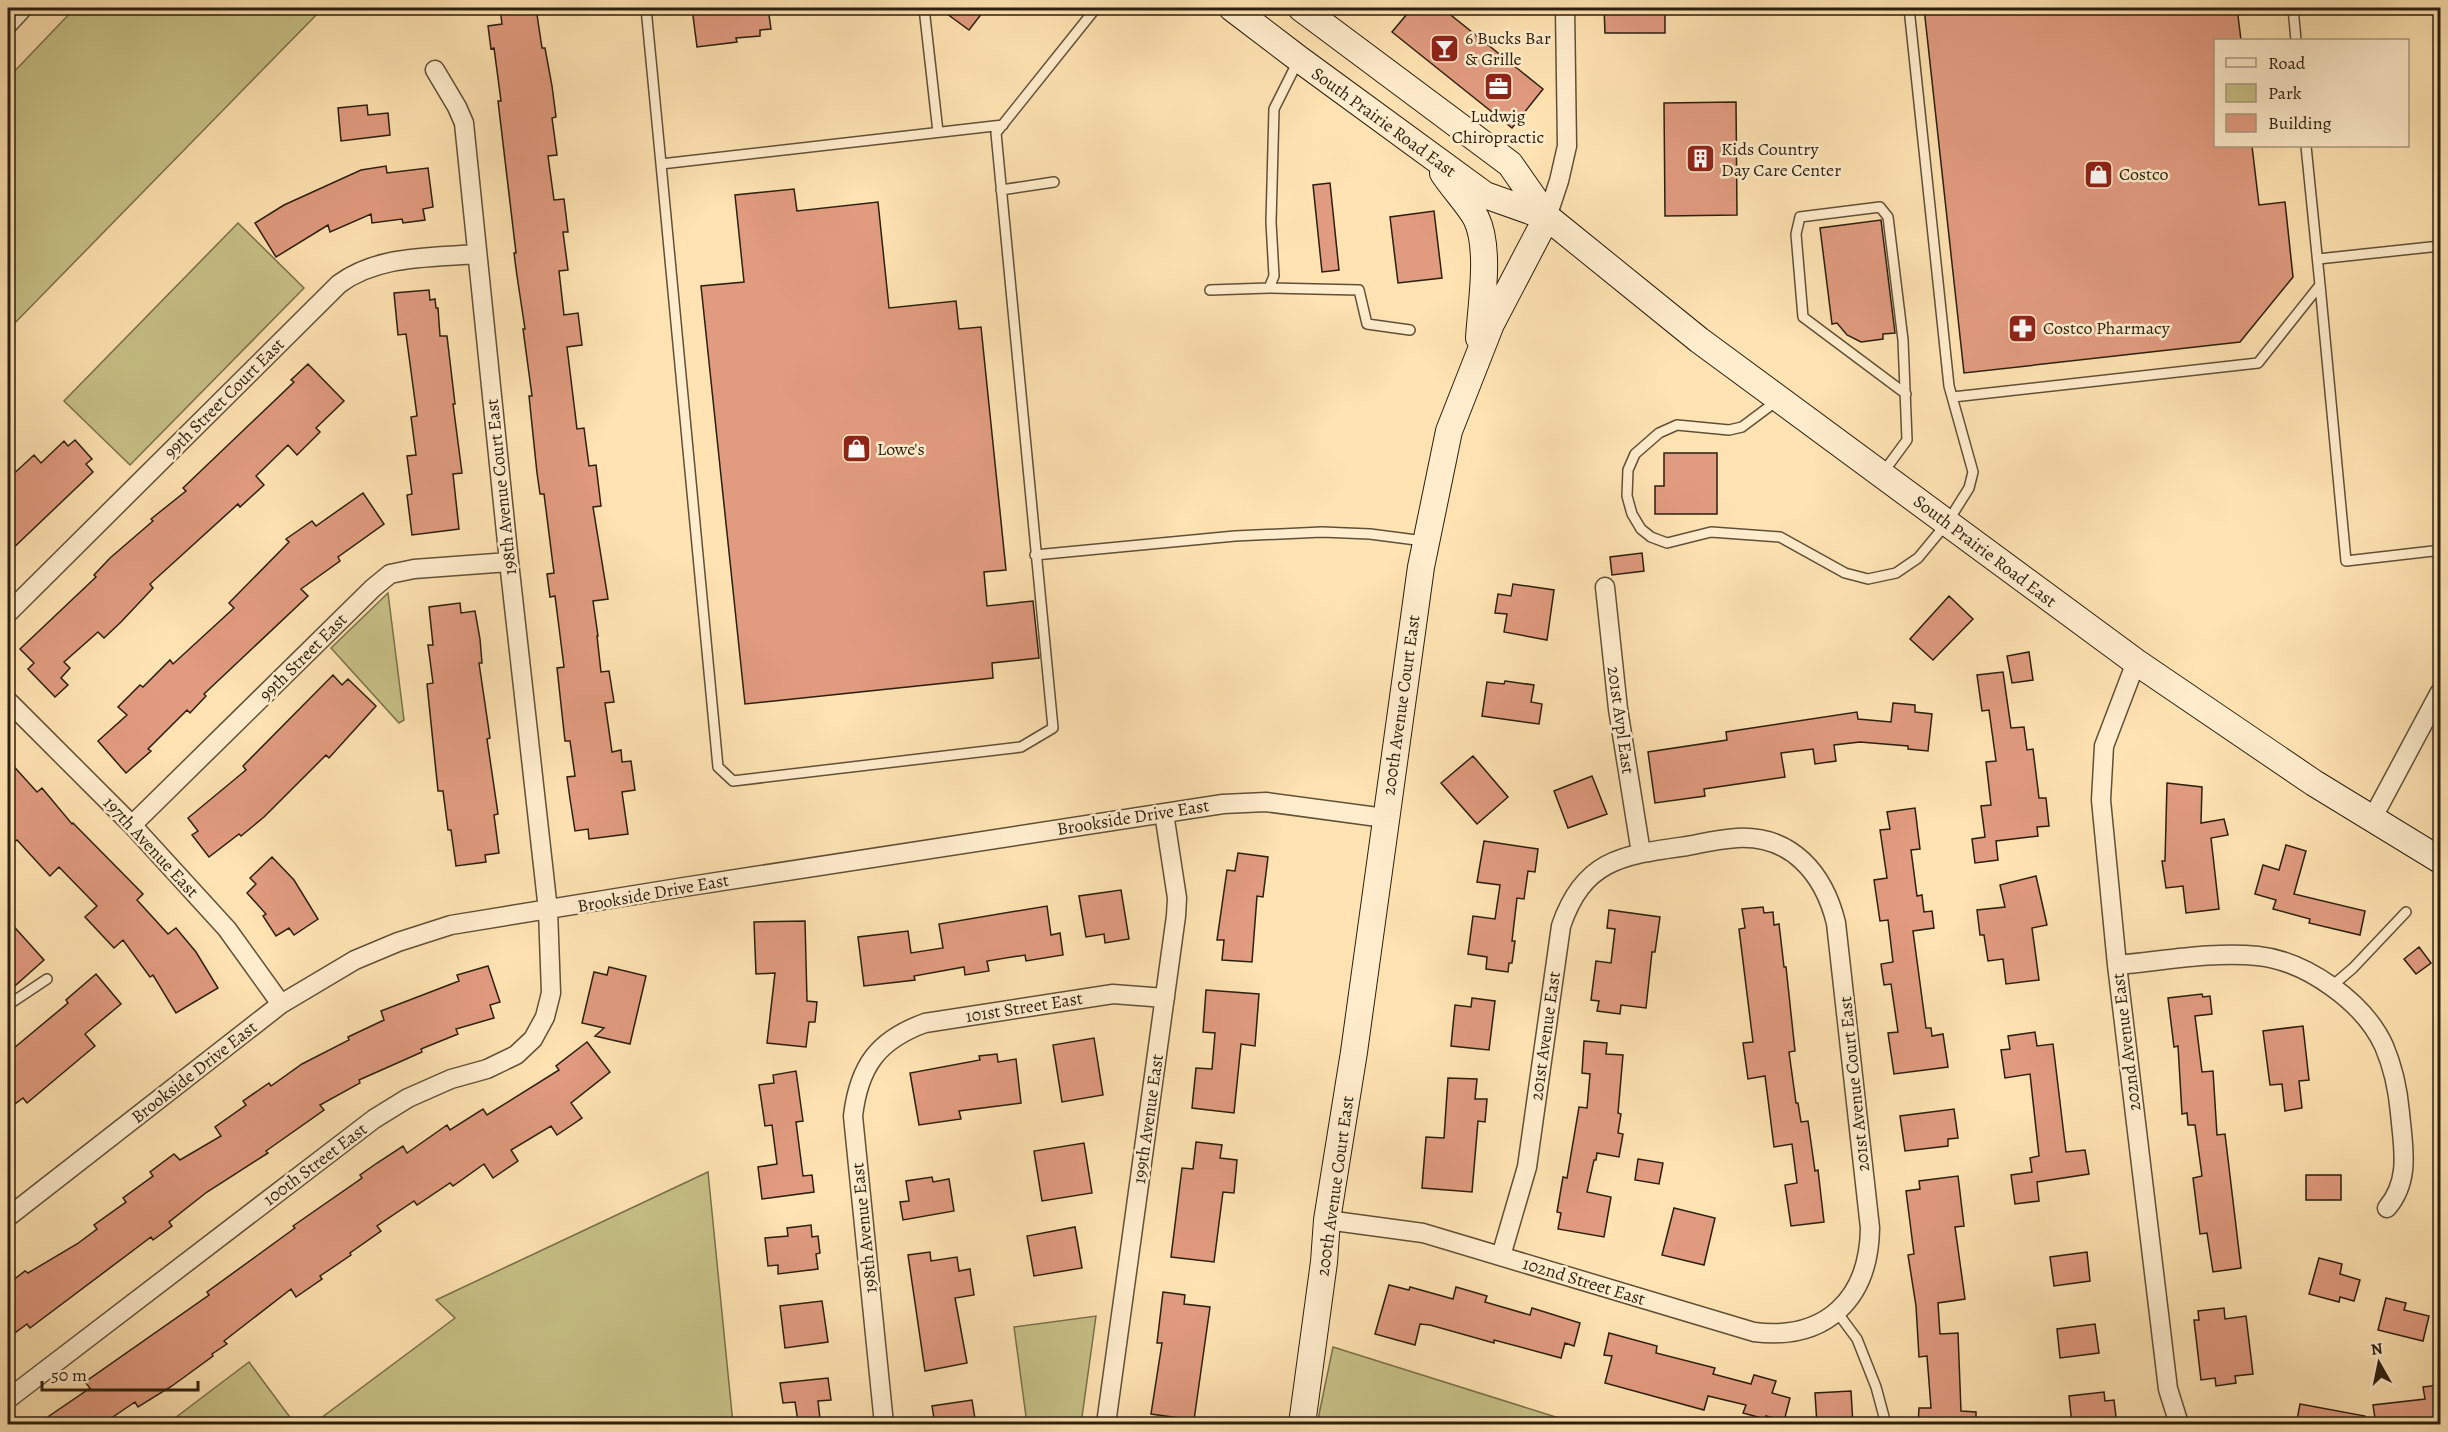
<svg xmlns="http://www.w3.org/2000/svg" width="2448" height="1432" font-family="Alegreya,serif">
	<rect width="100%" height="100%" fill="#ffe3b2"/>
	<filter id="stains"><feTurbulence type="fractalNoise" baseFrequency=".00333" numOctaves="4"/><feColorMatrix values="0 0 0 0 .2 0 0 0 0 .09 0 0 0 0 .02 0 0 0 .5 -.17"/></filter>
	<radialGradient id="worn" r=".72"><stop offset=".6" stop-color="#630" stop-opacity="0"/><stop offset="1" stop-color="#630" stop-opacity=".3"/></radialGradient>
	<!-- green -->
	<path fill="#c7c187" stroke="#79704b" stroke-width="1.5" d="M75 8H323L8 330V78Z
		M238 223 304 288 130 465 64 401Z
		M388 593 404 720 399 723 331 648Z
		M708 1172 733 1424H313L455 1318 436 1300Z
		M1096 1316 1081 1424H1027L1014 1327Z
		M1333 1347 1578 1424H1317Z
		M249 1362 295 1424H167Z"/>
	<!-- building -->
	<path fill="#e19b80" stroke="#2b1f0f" stroke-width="1.5" d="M500 8H536L542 48H545L552 86 556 117 552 118 557 155 548 156 554 200 564 199 568 232H563L568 270 559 271 564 315 578 313 582 345 567 347 577 429 584 428 589 466 596 465 601 506 593 507 608 599 593 601 598 636H597L601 672 609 671 614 702 605 703 612 752 621 750 622 762 631 761 635 790 622 792 628 834 589 839 588 829 575 831 570 799 567 777 575 776 570 741H565L557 668 564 667 555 596 550 597 547 574 554 573 544 494H540L537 473 529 396H532L523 329H525L517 276 514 253H516L498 101H501L494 48 491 49 488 26 502 24Z
		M692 8H768L771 29 760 30V36L736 38 737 42 697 47Z
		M939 8H986L969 30Z
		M1412 8H1442L1543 89 1512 128 1392 32Z
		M1604 8H1665V33H1605Z
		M1924 8H2237L2241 40H2216V146H2252L2259 205 2285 202 2293 277 2240 342 1964 373Z
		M1736 102 1737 215 1665 216 1664 103Z
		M367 105 368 115 388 113 390 135 341 141 338 108Z
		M386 166 387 173 428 168 433 207 423 209 425 220 403 223 402 219 372 223 371 214 330 232 328 225 276 257 255 223 284 205 361 170Z
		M1330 183 1339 270 1322 272 1313 185Z
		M794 189 797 211 878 202 889 308 956 301 959 329 981 327 1006 570 984 572 987 606 1033 601 1039 658 992 663 993 678 745 704 701 286 744 282 735 195Z
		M1434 211 1442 278 1398 283 1390 217Z
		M1881 220 1895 333 1883 334V339L1861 342 1847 335 1837 323 1832 324 1820 228Z
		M429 290 430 300 435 299 436 308H438L440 336H447L455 404H453L462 473 453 474 459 529 412 535 407 495 412 494 407 456 416 455 411 417 417 416 406 334 398 335 394 293Z
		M308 364 344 401 316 428 320 432 297 455 288 445 256 476 264 485 240 507 238 504 150 584 153 588 121 622 104 638 98 632 64 662 70 668 61 678 68 685 55 697 28 669 34 663 20 649 96 577 94 575 110 558 153 521 151 519 186 491 183 488 294 382 291 380Z
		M75 440 92 459 86 464 93 472 8 553V479L34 455 41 463 64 441 68 446Z
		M1664 453H1717V514H1655V486H1664Z
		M363 493 384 524 338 557 340 561 301 589 308 596 204 694 206 696 190 713 187 710 148 749 151 751 126 773 98 741 127 715 118 707 140 685 143 687 170 660 173 664 234 608 229 603 289 542 286 539 312 521 316 526Z
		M1642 553 1644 571 1612 575 1610 557Z
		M1513 584 1554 590 1547 640 1504 632 1507 614 1495 613 1498 594 1511 596Z
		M1949 596 1973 619 1933 660 1910 639Z
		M460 603 461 613 475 611 480 639 482 663H479L490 738 487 739 498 814 494 815 499 853 485 855 486 862 456 866 451 830H448L443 791H438L427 684 433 683 428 645H433L429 607Z
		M2029 652 2033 680 2012 683 2007 656Z
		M2003 672 2011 728 2024 727 2027 750 2033 749 2039 798H2046L2049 826 2037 827 2038 836 1996 841 1998 860 1975 863 1972 839 1985 837 1981 806 1991 805 1986 762 1996 761 1989 710 1982 711 1977 675Z
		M333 675 342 685 348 679 376 706 329 758 326 755 264 817 241 836 239 834 209 857 192 835 198 831 188 818 246 770 243 766Z
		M1505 681 1534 685 1531 702 1542 704 1539 724 1482 716 1487 682 1504 684Z
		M1893 703 1915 705V712L1932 714 1928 751 1908 749V746L1860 742 1834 745 1836 761 1815 764 1813 749 1781 753 1785 777 1704 789 1705 796 1655 803 1648 752 1727 740 1726 732 1857 712 1858 719 1891 722Z
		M1473 756 1508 797 1477 824 1441 783Z
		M8 760 37 792 42 788 72 824 73 823 143 894 137 900 168 934 176 928 196 952 218 988 176 1013 153 975 150 977 123 940 114 948 85 917 97 906 59 867 50 876 17 840 8 847Z
		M1592 776 1607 814 1568 828 1554 791Z
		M2167 783 2202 787 2201 823 2224 819 2228 835 2211 838 2219 909 2186 913 2183 886 2166 888 2162 861H2165Z
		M1915 808 1920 849 1911 850 1917 896 1922 895 1924 912 1932 911 1934 928 1913 931 1926 1028H1931L1932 1036 1943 1034 1948 1067 1894 1074 1888 1033 1898 1032 1891 984 1884 985 1881 964 1893 962 1888 920 1880 921 1874 880 1887 878 1880 830 1890 829 1887 812Z
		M1484 841 1538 849 1535 872 1528 871 1524 899 1517 898 1512 941H1515L1512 963H1509L1508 972 1486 969 1487 957 1468 954 1473 916 1495 919 1500 885 1477 882Z
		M2286 845 2306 851 2294 894 2365 911 2360 935 2309 923 2310 919 2273 909 2276 900 2255 894 2263 865 2279 870Z
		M1238 853 1268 857 1263 897 1257 896 1252 962 1222 960 1224 940H1217L1227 870 1235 871Z
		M272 857 294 880 318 919 294 935 289 928 276 936 263 916 266 914 247 893 256 884 250 878Z
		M2036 876 2047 925 2032 928 2039 980 2006 984 2003 959 1988 961 1984 935H1980L1977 910 2005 907 2000 885Z
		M1121 890 1129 939 1105 943 1104 934 1086 937 1079 896Z
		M1047 906 1051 935 1060 933 1063 955 1026 961 1025 955 987 961 989 971 965 975 964 967 914 976 915 980 864 986 858 937 908 931 911 953 943 948 939 924Z
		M1763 907 1764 913 1773 912 1774 925 1779 924 1784 967H1786L1795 1051 1789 1052 1796 1103H1798L1801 1122 1808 1121 1815 1171 1818 1170 1824 1222 1791 1226 1785 1185 1797 1183 1792 1144 1774 1147 1765 1076 1748 1079 1743 1043 1753 1042 1739 929 1745 928 1742 909Z
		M1609 910 1660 917 1655 952H1652L1646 1008 1621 1005 1620 1014 1597 1011 1599 1001 1591 1000 1596 961 1611 963 1615 929 1607 928Z
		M8 920 44 960 8 992Z
		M805 921 807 1001 817 1002 815 1022H809L806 1047 767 1043 775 973 756 974 754 922Z
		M2419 947 2431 963 2416 974 2404 959Z
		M488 966 500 1002 490 1005 494 1018 456 1029 458 1034 421 1049 422 1052 359 1080 360 1083 320 1105 324 1110 266 1151 268 1153 207 1192 169 1222 172 1226 153 1240 151 1237 30 1328 27 1324 8 1338V1284L25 1271 28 1273 77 1244 97 1229 94 1225 126 1202 123 1198 153 1176 150 1172 174 1154 180 1160 221 1136 215 1127 246 1105 243 1101 269 1083 271 1086 302 1064 349 1040 348 1037 384 1020 381 1011 459 981 457 975Z
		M609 967 646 976 630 1044 595 1036 604 1028 582 1023 594 972 607 975Z
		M96 974 121 1004 85 1034 95 1046 27 1103 23 1098 8 1109V1053L68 1003 66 1000Z
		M1206 990 1259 994 1255 1046 1241 1044 1234 1113 1192 1108 1196 1068 1212 1069 1215 1033 1203 1032Z
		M2202 994 2203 997 2210 996 2212 1014 2195 1016 2202 1072 2213 1071 2217 1135 2225 1134 2241 1268 2213 1272 2207 1233 2200 1234 2193 1178 2202 1176 2195 1125H2188L2187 1113 2182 1114 2178 1046 2174 1047 2168 998Z
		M1472 998 1495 1001 1489 1050 1451 1046 1455 1005 1471 1007Z
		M2303 1026 2309 1080 2299 1081 2302 1108 2285 1111 2282 1084 2270 1085 2263 1031Z
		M2035 1032 2037 1046 2053 1044 2066 1152 2085 1150 2089 1174 2037 1182 2039 1201 2015 1204 2011 1175 2032 1172 2030 1158 2039 1156 2030 1074 2005 1078 2001 1050 2010 1049 2008 1036Z
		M1094 1038 1103 1095 1062 1102 1053 1045Z
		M1584 1041 1607 1043 1606 1054 1623 1055 1618 1113 1621 1114 1618 1133 1623 1134 1619 1157 1597 1153 1596 1160H1594L1587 1192 1611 1197 1604 1237 1558 1229 1561 1213 1557 1212 1563 1177 1567 1178 1579 1107 1587 1108 1590 1074 1582 1073Z
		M587 1042 610 1072 571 1103 582 1118 557 1135 551 1126 511 1150 518 1161 493 1178 484 1164 453 1186 450 1183 417 1205 414 1201 377 1226 381 1231 350 1253 351 1255 320 1276 322 1279 296 1297 291 1289 224 1341 227 1344 212 1354 213 1356 172 1386 138 1407 135 1402 101 1425H36L90 1388 85 1382 209 1295 207 1292 295 1228 293 1226 362 1178 360 1175 377 1163 403 1146 407 1153 447 1125 450 1130 483 1109 487 1115 559 1070 556 1066Z
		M997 1054 998 1062 1016 1059 1021 1103 959 1111 961 1119 919 1125 910 1073 980 1060 979 1056Z
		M796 1071 803 1121 796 1122 803 1176 812 1175 814 1192 762 1199 758 1167 777 1164 772 1125 765 1126 759 1085 774 1083 773 1075Z
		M1448 1078 1477 1079 1475 1099H1487L1485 1122 1478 1121 1472 1192 1422 1188 1426 1137 1444 1138Z
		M1954 1109 1958 1138 1948 1139V1146L1905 1151 1900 1116Z
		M1196 1142 1222 1145 1220 1158 1237 1160 1234 1193 1223 1192 1214 1262 1171 1257 1182 1168 1193 1169Z
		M1084 1143 1092 1193 1042 1201 1034 1151Z
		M1638 1159 1663 1163 1659 1184 1635 1180Z
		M2306 1175H2341V1200H2306Z
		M1958 1176 1964 1226 1955 1227 1965 1299 1938 1303 1940 1334 1958 1333 1961 1411 1976 1412V1425H1918L1919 1408H1931L1927 1356 1919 1357 1916 1306 1908 1255 1914 1254 1906 1191 1920 1189 1919 1181Z
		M932 1177 933 1182 949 1179 954 1211 903 1220 900 1202 909 1201 906 1181Z
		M1674 1208 1715 1218 1704 1265 1662 1255Z
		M811 1225 812 1237 818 1236 820 1253 816 1254 818 1269 778 1274V1265L768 1266 765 1238 788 1236 787 1228Z
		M1075 1227 1082 1268 1034 1276 1027 1236Z
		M930 1252 931 1261 957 1257 959 1271 970 1269 974 1295 955 1298 967 1363 925 1371 908 1255Z
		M2087 1252 2090 1281 2054 1286 2050 1257Z
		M2319 1258 2342 1264 2340 1274 2360 1280 2354 1301 2340 1297 2339 1302 2309 1294Z
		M1389 1285 1409 1290 1410 1287 1453 1299 1456 1287 1487 1296 1485 1302 1530 1315 1532 1308 1580 1323 1574 1346 1565 1343 1561 1358 1494 1340V1343L1430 1325 1420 1324 1415 1345 1375 1334Z
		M1163 1292 1185 1295 1184 1304 1210 1307 1194 1420 1151 1414 1162 1343H1157Z
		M2386 1298 2406 1303 2404 1310 2429 1316 2423 1341 2378 1330Z
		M822 1301 828 1342 785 1348 780 1306Z
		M2224 1308 2225 1319 2246 1316 2253 1374 2235 1376 2236 1383 2216 1386 2215 1378 2201 1380 2194 1320H2199L2198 1311Z
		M2095 1324 2099 1353 2060 1358 2057 1329Z
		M1609 1333 1657 1346 1656 1353 1715 1368 1713 1374 1751 1384 1754 1375 1776 1381 1772 1393 1790 1398 1784 1421 1766 1416 1765 1419 1743 1413 1746 1405 1708 1396 1704 1410 1605 1383 1612 1356 1604 1355Z
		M828 1378 831 1400 818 1401 820 1419 798 1422 795 1402 783 1403 780 1383Z
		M2440 1385V1425H2376L2373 1405 2425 1399 2423 1387Z
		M1851 1391 1853 1425H1817L1815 1393Z
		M2104 1392 2105 1401 2114 1400 2117 1425H2072L2069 1396Z
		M972 1400 976 1425H935L932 1406Z
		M2300 1404 2365 1416 2364 1425H2296Z"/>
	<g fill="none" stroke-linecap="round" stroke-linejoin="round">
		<defs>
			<path id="service" d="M646 8 661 164
				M924 8 938 132
				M2293 8 2296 40
				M8 31 29 8
				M1003 125 661 164 718 767 733 781 1021 747 1053 728 996 133 1096 8
				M1001 190 1054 182
				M2318 259 2440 246
				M2320 285 2346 561 2433 551 2440 555
				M1269 288 1274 276 1271 222 1274 109 1298 61
				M1210 290 1269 288 1359 290 1367 324 1410 330
				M1953 397 2258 363 2320 285 2306 146
				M1778 400 1742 427 1729 430 1677 425 1659 433 1635 454 1628 470 1627 496 1632 514 1641 529 1651 537 1667 543 1711 532 1780 537 1845 573 1868 579 1896 573 1918 558 1947 523 1969 488 1973 472 1949 386 1909 8
				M1882 474 1907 440 1903 340 1888 217 1880 207 1800 217 1796 234 1803 317 1906 394
				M1035 555 1235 536 1322 532 1370 534 1424 541
				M2332 986 2353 968 2406 912
				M8 1005 47 979
				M1837 1312 1857 1339 1876 1387 1886 1424"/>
			<path id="minor" d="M1547 217 1559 181 1567 146 1565 8
				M1605 587 1618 709 1641 853
				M8 613 339 284C378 255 430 258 476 254
				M2136 662 2104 746 2101 800 2117 965 2168 1389 2179 1424
				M8 701 132 825 227 929 281 1004
				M2372 819 2440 692
				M132 825 373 588 390 574 414 569 509 562
				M2117 965C2163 961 2213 951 2258 956 2306 961 2364 1002 2384 1046 2393 1067 2398 1090 2400 1113 2403 1147 2411 1180 2387 1208
				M8 1217 281 1004 355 960 398 942 451 925 684 887 1223 804 1266 802 1385 818
				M1327 1220 1423 1233 1754 1332C1826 1341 1869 1299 1870 1228L1836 923C1824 874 1792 835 1737 838 1720 839 1703 843 1687 846 1624 855 1584 858 1561 926L1527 1167 1501 1256
				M8 1399 374 1119 408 1098 451 1079 487 1069 516 1055 533 1039 545 1017 551 993 548 910 509 562 464 123 457 107 435 70
				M884 1424 853 1116C859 1066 878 1040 925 1023L1113 994 1165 998
				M1106 1424 1176 916 1177 898 1164 813"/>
			<path id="secondary" d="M1232 8 1299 59 1485 195 1547 217
				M1301 8 1510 164 1547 217 1699 340 2136 662 2314 783 2440 860
				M1443 173C1452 187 1469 205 1476 218 1491 248 1481 304 1479 338
				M1302 1424 1324 1262 1327 1220 1354 1052 1421 567 1449 431 1491 324 1547 217"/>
		</defs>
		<!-- service casing -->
		<use href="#service" stroke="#605038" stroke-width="12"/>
		<!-- minor casing -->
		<use href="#minor" stroke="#605038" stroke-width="21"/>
		<!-- secondary casing -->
		<use href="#secondary" stroke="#2b1f0f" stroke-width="28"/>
		<!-- service -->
		<use href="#service" stroke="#ffedcd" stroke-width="9"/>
		<!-- minor -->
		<use href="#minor" stroke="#ffedcd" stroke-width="18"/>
		<!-- secondary -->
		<use href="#secondary" stroke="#ffedcd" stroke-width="26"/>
	</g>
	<!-- icons -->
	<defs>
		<symbol id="bar-square" viewBox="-11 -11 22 22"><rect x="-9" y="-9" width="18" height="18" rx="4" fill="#8f2418" stroke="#ffedcd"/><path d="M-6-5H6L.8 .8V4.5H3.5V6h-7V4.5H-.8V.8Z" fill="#fff"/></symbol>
		<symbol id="office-square" viewBox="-11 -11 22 22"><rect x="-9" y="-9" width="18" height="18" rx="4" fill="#8f2418" stroke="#ffedcd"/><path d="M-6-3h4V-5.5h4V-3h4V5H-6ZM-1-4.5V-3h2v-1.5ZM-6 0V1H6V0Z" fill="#fff"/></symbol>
		<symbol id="building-square" viewBox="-11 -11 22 22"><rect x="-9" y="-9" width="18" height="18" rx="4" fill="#8f2418" stroke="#ffedcd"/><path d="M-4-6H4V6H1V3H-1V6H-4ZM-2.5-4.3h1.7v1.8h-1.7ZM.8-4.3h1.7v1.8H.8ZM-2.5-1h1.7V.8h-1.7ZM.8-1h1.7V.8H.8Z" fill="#fff"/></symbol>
		<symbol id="shop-square" viewBox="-11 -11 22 22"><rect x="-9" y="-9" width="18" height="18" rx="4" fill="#8f2418" stroke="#ffedcd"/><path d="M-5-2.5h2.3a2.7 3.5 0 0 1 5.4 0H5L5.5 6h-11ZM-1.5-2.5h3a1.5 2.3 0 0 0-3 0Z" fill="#fff"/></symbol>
		<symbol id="pharmacy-square" viewBox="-11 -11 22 22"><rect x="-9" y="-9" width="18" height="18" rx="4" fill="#8f2418" stroke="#ffedcd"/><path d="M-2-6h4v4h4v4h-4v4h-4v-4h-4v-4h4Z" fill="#fff"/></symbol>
	</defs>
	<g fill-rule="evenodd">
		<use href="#bar-square" x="1428" y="32" width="33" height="33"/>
		<use href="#office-square" x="1482" y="70" width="33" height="33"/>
		<use href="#building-square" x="1684" y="142" width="33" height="33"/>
		<use href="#shop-square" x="2082" y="158" width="33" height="33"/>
		<use href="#pharmacy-square" x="2006" y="312" width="33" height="33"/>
		<use href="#shop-square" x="840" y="432" width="33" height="33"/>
	</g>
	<g text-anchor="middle" stroke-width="5" stroke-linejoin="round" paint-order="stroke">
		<!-- poi labels -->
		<g font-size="18" fill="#2b1f0f" stroke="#ffedcd" text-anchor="start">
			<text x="1465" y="44">6 Bucks Bar<tspan x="1465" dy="21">&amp; Grille</tspan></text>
			<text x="1498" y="122" text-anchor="middle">Ludwig<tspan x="1498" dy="21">Chiropractic</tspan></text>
			<text x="1721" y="155">Kids Country<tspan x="1721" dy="21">Day Care Center</tspan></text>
			<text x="2119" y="180">Costco</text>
			<text x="2043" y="334">Costco Pharmacy</text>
			<text x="877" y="455">Lowe's</text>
		</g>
		<!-- street labels -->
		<g font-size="18" fill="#2b1f0f" stroke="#ffedcd">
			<text transform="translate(1384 122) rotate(36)" y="6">South Prairie Road East</text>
			<text transform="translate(224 398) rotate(-45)" y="6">99th Street Court East</text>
			<text transform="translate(501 487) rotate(-96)" y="6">198th Avenue Court East</text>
			<text transform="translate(1985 551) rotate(37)" y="6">South Prairie Road East</text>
			<text transform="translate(303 657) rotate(-45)" y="6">99th Street East</text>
			<text transform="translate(1401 705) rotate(-82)" y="6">200th Avenue Court East</text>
			<text transform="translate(1621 720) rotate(82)" y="6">201st Avpl East</text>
			<text transform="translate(1133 817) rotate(-9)" y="6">Brookside Drive East</text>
			<text transform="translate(151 847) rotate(47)" y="6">197th Avenue East</text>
			<text transform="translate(653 893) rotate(-10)" y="6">Brookside Drive East</text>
			<text transform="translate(1024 1007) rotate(-9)" y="6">101st Street East</text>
			<text transform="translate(1545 1036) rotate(-82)" y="6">201st Avenue East</text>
			<text transform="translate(2126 1042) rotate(-97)" y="6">202nd Avenue East</text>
			<text transform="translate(194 1072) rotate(-38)" y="6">Brookside Drive East</text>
			<text transform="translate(1854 1084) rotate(-96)" y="6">201st Avenue Court East</text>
			<text transform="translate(1148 1119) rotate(-82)" y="6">199th Avenue East</text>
			<text transform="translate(315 1164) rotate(-37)" y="6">100th Street East</text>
			<text transform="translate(1335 1186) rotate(-82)" y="6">200th Avenue Court East</text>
			<text transform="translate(864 1228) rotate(-96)" y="6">198th Avenue East</text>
			<text transform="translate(1584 1281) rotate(17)" y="6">102nd Street East</text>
		</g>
	</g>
	<!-- margin -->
	<rect width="2448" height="1432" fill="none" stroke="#ffe3b2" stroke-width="30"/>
	<rect x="9" y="9" width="2430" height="1414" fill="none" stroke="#2b1f0f" stroke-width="3"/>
	<rect x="15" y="15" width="2418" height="1402" fill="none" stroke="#2b1f0f" stroke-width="1.5"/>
	<!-- legend -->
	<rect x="2214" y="39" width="195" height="108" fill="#ffedcd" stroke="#aa9b81" stroke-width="1.5"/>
	<rect x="2226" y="58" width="30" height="9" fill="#ffedcd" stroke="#aa9b81" stroke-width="1.5"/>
	<text x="2268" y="69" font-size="18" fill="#2b1f0f">Road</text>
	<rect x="2226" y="84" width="30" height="18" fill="#c7c187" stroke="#aa9b81" stroke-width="1.5"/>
	<text x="2268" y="99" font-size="18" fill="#2b1f0f">Park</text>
	<rect x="2226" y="114" width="30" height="18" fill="#e19b80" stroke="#aa9b81" stroke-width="1.5"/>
	<text x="2268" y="129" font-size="18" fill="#2b1f0f">Building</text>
	<!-- north arrow -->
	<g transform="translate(2379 1363) rotate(351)" stroke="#ffedcd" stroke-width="4.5" paint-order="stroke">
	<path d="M0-4.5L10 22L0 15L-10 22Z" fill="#2b1f0f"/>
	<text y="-9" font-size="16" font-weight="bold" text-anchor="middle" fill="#2b1f0f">N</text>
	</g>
	<!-- scale -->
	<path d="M42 1381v9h156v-9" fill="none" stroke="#2b1f0f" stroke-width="3"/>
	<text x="51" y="1381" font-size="18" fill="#2b1f0f" stroke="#ffedcd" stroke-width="4.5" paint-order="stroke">50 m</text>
	<rect width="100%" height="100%" filter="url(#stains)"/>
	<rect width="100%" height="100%" fill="url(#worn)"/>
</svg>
